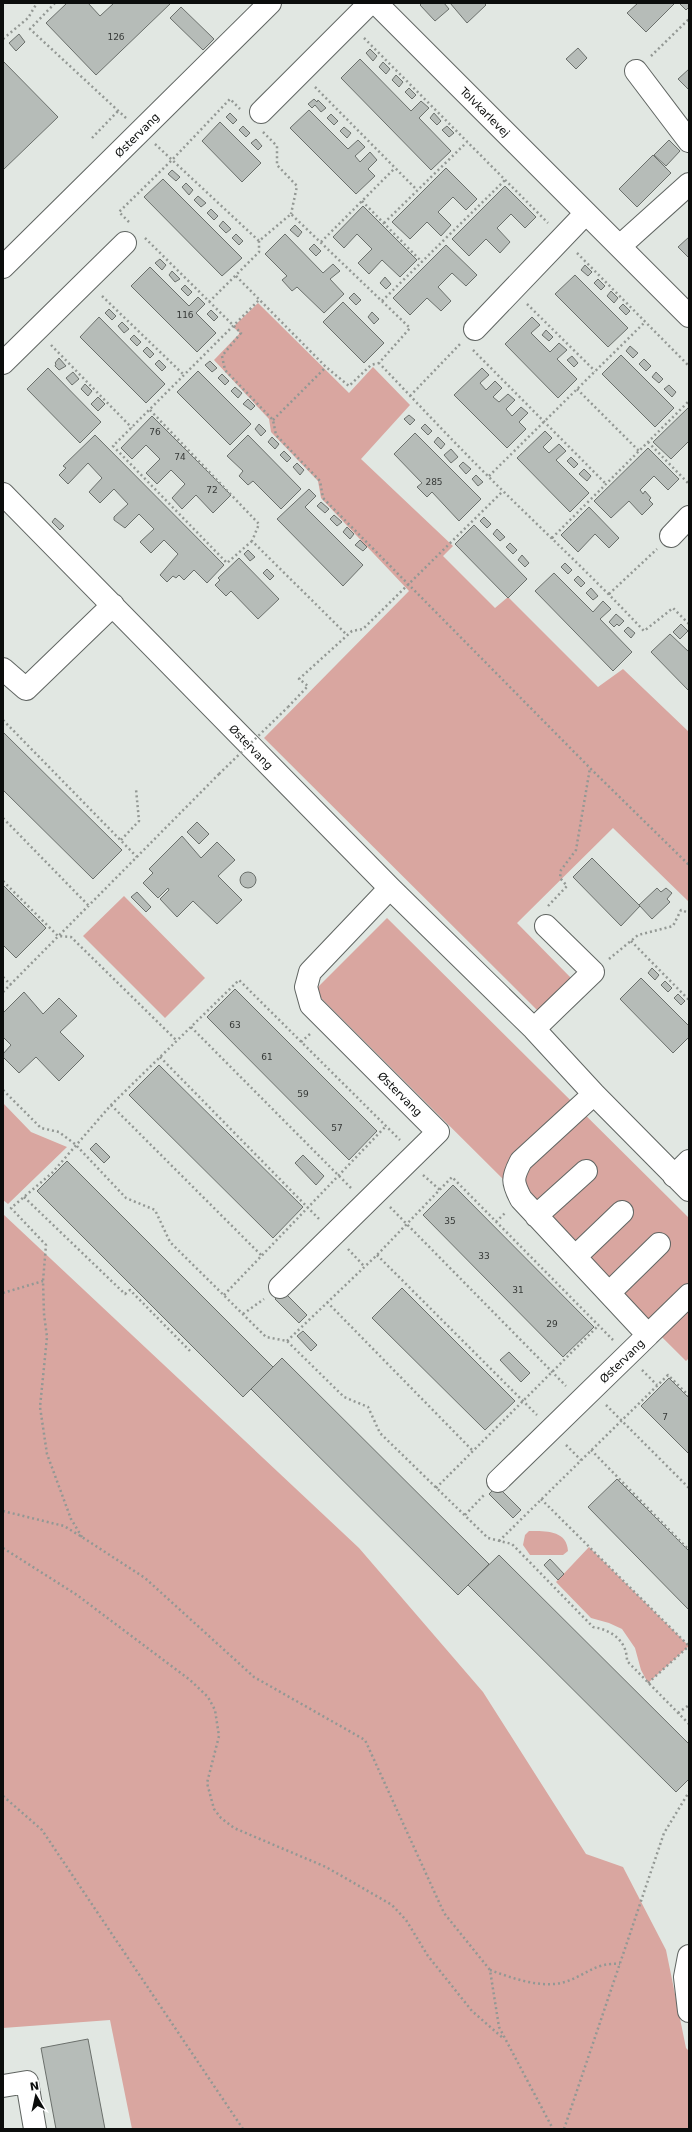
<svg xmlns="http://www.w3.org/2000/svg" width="692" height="2132" font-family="'DejaVu Sans',sans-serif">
	<rect width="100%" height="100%" fill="#e1e7e2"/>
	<!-- green -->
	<path fill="#d9a6a0" d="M258 303 349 393 373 367 410 405 361 459 453 546 443 556 495 608 508 597 598 687 623 669 689 732V902L613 828 517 923 571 978 538 1011 264 738 409 591 321 498 318 481 271 432 269 419 214 360 240 333 233 327Z
		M124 896 205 978 165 1018 83 936Z
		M387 918 689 1218V1358L686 1361 314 991Z
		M3 1103 31 1132 67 1147 8 1204 3 1200Z
		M3 1214 359 1548 483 1692 586 1854 623 1867 666 1950 686 2048 689 2051V2129H132L110 2020 3 2028Z
		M529 1531C545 1531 567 1530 568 1551L563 1555H530L523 1545 525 1535Z
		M589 1547 689 1646 648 1683 641 1670 635 1648 622 1629 609 1623 591 1618 556 1582Z"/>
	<!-- building -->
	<path fill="#b6bcb8" stroke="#6b706c" d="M67 3H88L100 16 114 3H171L96 75 46 23Z
		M422 3H444L449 9 435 21 420 5Z
		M450 3H484L486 5 467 23Z
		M638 3H675L646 32 627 13Z
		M679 3H689V7L686 10Z
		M181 7 214 39 203 50 170 18Z
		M19 34 25 42 16 51 9 43Z
		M578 48 587 58 576 69 566 59Z
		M370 49 377 56 373 61 366 53Z
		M360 59 411 111 421 101 429 108 419 118 451 151 431 170 341 78Z
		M3 61 58 117 3 170Z
		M383 62 390 69 386 74 379 67Z
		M689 69V90L678 79Z
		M396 75 403 82 399 87 392 80Z
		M409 88 416 95 412 99 405 92Z
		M314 99 317 102 318 100 326 108 321 112 315 105 312 108 308 104Z
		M309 110 348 149 358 140 365 147 355 156 360 162 370 152 377 160 368 169 375 176 356 194 290 128Z
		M230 113 237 120 233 124 226 117Z
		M434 113 441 121 437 125 430 118Z
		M331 114 338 121 334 125 327 118Z
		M220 122 261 163 242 182 202 141Z
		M243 126 250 133 246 137 239 130Z
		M447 126 454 133 449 137 442 130Z
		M344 127 351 133 347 138 340 131Z
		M256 139 262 146 258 150 251 143Z
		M669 140 680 151 666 166 654 155Z
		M653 155 671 173 637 207 619 189Z
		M446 168 477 199 466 210 453 197 438 212 451 225 441 236 427 222 410 239 392 222Z
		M172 170 180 177 176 181 168 174Z
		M163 179 242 258 222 276 144 197Z
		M186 183 193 190 189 195 182 187Z
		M505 186 536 217 525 228 511 214 497 228 510 242 500 253 486 239 469 256 452 239Z
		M198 196 206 203 201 207 194 200Z
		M363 206 417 260 400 277 382 260 369 274 358 263 372 249 357 234 344 248 333 237Z
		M211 209 218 216 214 220 207 213Z
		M223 221 231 229 226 233 219 226Z
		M295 225 302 232 298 237 290 230Z
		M236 234 243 241 239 245 232 238Z
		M285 234 323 273 333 264 340 271 330 279 344 294 324 313 297 287 292 291 282 280 287 276 265 254Z
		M689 237V258L678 247Z
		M314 244 321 251 316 256 309 249Z
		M446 245 477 275 466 286 452 273 438 287 451 301 441 311 427 298 410 315 393 298Z
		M160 259 166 265 162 270 155 263Z
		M585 265 592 272 588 276 581 270Z
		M150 267 189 306 198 297 205 304 196 313 216 333 197 352 131 286Z
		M172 271 180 279 175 282 169 275Z
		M575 275 628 328 608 347 555 294Z
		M385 277 391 284 386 289 380 283Z
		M598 279 605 286 601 290 594 283Z
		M185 285 192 292 188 296 181 289Z
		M611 291 618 298 614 303 607 296Z
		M354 293 361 300 356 305 349 298Z
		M343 302 384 343 364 363 323 322Z
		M623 304 630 311 626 315 619 308Z
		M109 309 116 316 112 320 105 313Z
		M211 310 218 317 214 321 207 314Z
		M372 312 379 319 374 324 368 317Z
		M99 317 165 384 146 403 80 337Z
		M532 317 540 325 531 333 550 352 559 343 567 350 557 359 577 379 558 398 505 344Z
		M122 322 129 329 124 333 118 326Z
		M546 330 553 337 549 341 542 335Z
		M134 335 141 342 137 346 130 339Z
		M630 346 638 353 633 358 626 351Z
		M147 347 154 354 150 358 143 351Z
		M621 355 674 408 655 427 602 374Z
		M572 356 578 363 574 367 567 360Z
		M59 358 66 366 59 370 55 366 56 364 55 363Z
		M644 359 651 366 646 371 639 364Z
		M159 360 166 367 162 371 155 364Z
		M210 361 217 368 212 372 205 365Z
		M48 368 101 422 80 443 27 389Z
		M482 368 489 375 480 383 486 390 495 381 502 388 493 397 499 402 508 394 515 400 506 409 512 416 521 407 528 413 519 422 526 429 507 448 454 395Z
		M198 371 251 424 230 445 177 392Z
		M73 372 79 379 72 385 66 378Z
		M656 372 663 379 659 383 652 377Z
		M222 374 229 381 225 385 218 378Z
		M85 384 92 391 88 396 81 389Z
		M669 385 676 392 672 397 664 389Z
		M235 387 242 393 238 398 231 391Z
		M98 397 105 404 98 411 91 404Z
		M248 399 255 406 251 410 243 404Z
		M689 407V443L688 442 671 459 653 442Z
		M409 415 415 420 410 425 404 419Z
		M152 416 231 495 213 513 196 495 182 509 172 498 185 484 171 470 157 484 146 473 160 459 146 445 132 459 121 448Z
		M259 424 266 431 261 436 255 429Z
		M425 424 432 431 428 435 421 428Z
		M545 431 552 438 543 447 549 453 559 444 566 451 556 460 589 493 570 512 517 458Z
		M415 433 481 499 459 521 432 492 427 497 417 487 422 483 394 454Z
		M95 435 224 565 207 583 194 570 184 580 179 575 176 578 173 576 167 582 160 575 178 554 164 540 151 553 140 542 154 529 139 514 125 528 114 520V517L128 504 114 489 100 503 89 492 102 478 88 463 68 484 59 475 66 468 63 466Z
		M248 435 301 489 281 509 253 481 248 485 239 476 243 471 227 456Z
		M272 437 279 444 275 449 268 442Z
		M438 437 445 444 441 449 434 442Z
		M648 448 679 479 668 490 654 476 640 490 643 494 645 491 651 498 649 500 653 504 642 515 629 501 611 518 594 501Z
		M451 449 458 457 451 463 444 455Z
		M284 451 291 458 287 462 280 455Z
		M571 457 578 464 574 468 567 461Z
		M463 462 471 469 466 474 459 466Z
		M297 463 304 470 300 475 293 467Z
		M584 469 591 476 587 481 579 474Z
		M476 475 483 482 478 486 472 479Z
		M309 489 316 496 305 507 363 565 343 586 277 519Z
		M321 502 329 509 325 513 317 506Z
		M589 507 619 538 609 548 595 534 578 552 561 535Z
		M334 515 342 522 337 526 330 519Z
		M484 517 491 524 487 528 480 521Z
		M55 518 64 526 60 530 52 522Z
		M474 525 527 579 508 598 455 544Z
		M347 527 354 534 350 539 343 532Z
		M497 529 505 537 500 541 493 534Z
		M360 540 367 547 363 551 355 545Z
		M510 543 517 550 513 554 506 547Z
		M248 550 255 557 250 561 244 554Z
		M522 555 529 563 525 567 518 560Z
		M239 558 279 599 258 619 231 591 226 596 215 585 220 580 218 578Z
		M565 563 572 570 568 574 561 567Z
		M267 569 274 576 270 580 263 573Z
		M554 573 593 612 603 601 611 609 600 619 632 652 613 671 535 591Z
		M578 576 585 583 581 587 574 580Z
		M591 588 598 596 593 600 586 593Z
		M616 614 624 621 619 626 617 624 614 627 609 622Z
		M681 624 688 631 680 639 673 632Z
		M628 627 635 633 631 638 624 631Z
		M670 634 689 652V691L651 652Z
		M3 732 122 850 93 879 3 790Z
		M197 822 209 834 199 844 187 832Z
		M182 836 201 858 217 842 235 860 218 876 242 900 217 924 193 901 177 917 160 899 169 890 168 888 158 898 143 883 153 873 149 869Z
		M592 858 640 906 621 926 573 877Z
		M240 880a8 8 0 1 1 16 0a8 8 0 1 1-16 0Z
		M3 885 46 928 16 958 3 945Z
		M657 888 661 892 666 888 672 893 667 899 670 902 652 919 639 905Z
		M137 892 151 907 146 912 131 897Z
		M652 968 659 975 655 980 648 973Z
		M641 978 689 1026V1037L673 1053 620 999Z
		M665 981 672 988 668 992 661 985Z
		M235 989 377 1131 349 1160 207 1017Z
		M24 992 43 1014 59 998 77 1016 60 1032 84 1056 59 1081 36 1057 19 1073 3 1057V1054L11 1045 4 1038 3 1039V1013Z
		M678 994 685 1001 681 1005 674 998Z
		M159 1065 303 1207 273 1238 129 1095Z
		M96 1143 110 1157 104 1163 90 1149Z
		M303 1155 324 1176 316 1185 295 1163Z
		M67 1161 273 1367 243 1397 37 1191Z
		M453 1185 594 1327 563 1357 423 1215Z
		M402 1288 515 1401 485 1430 372 1318Z
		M283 1291 307 1315 299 1323 275 1299Z
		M303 1331 317 1345 311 1351 297 1336Z
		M509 1352 530 1373 521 1382 500 1360Z
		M282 1358 489 1564 458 1595 251 1389Z
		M669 1378 689 1398V1454L641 1406Z
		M617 1479 689 1551V1610L588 1507Z
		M497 1486 521 1510 513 1518 489 1494Z
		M499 1555 689 1744V1779L676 1792 468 1585Z
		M550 1559 564 1574 558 1580 544 1565Z
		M88 2039 105 2129H56L41 2048Z"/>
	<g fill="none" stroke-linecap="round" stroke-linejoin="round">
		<defs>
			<path id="minor" d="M376 3 689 316
				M636 71 689 141
				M261 112 370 3
				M620 246 689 184
				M3 267 270 3
				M475 329 586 213
				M3 363 125 243
				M3 494 390 888 534 1029 594 1094 689 1190
				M671 536 689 517
				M3 669 26 689 113 605
				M534 1029 593 972 546 926
				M674 1176 689 1161
				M536 1216 586 1171
				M575 1257 622 1212
				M280 1287 438 1132 311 1005 306 987 310 972 390 888
				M609 1293 659 1244
				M648 1335 689 1295
				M498 1481 648 1335 521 1199C512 1182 512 1178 521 1161L594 1094
				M689 1956 685 1977 689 2011
				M3 2086 27 2082 35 2129"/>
		</defs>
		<!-- minor casing -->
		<use href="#minor" stroke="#606562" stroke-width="24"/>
		<!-- path -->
		<path stroke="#939894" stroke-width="2.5" stroke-dasharray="2 3" stroke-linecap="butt" d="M55 3 30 29 126 118
			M364 38 548 223
			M3 39 28 18 37 3
			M651 56 689 19
			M315 87 417 190
			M263 132 277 146V165L297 186 291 214
			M92 138 118 111
			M155 144 259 241 291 214 410 328 379 363C420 406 461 450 504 492 551 538 599 583 644 631L673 608 689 624
			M362 201 422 262
			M129 222 119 212 172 160 230 99 240 109
			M384 223 467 142
			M145 238 241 333 222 356 225 370 273 420 276 435 320 481 323 498 590 768 689 865
			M321 242 395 168
			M577 253 689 366
			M236 276 326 367 349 386 371 365 379 363
			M102 296 184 375
			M382 301 505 180
			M209 302 259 252V241
			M527 304 595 371
			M51 345 132 428
			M473 350 606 484
			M577 389 639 451
			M410 396 461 343
			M150 410 259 524 252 541 347 635
			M273 420 326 367
			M648 442 689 484
			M489 476 645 322
			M552 538 689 401
			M252 541 227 563 113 446 260 299
			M609 594 657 549
			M288 707 308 686 299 679 352 631 363 629 503 491
			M3 720 137 857
			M3 818 89 906
			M121 840 139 821 136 789
			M3 881 58 936 71 937 176 1040
			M548 906 567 886 560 878 561 870 576 850 590 768
			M631 941 689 1000
			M609 959 638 935 673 926 681 910 689 913
			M3 977 11 985
			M3 992 219 774
			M191 1027 351 1188
			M301 1042 310 1034
			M160 1057 320 1220
			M3 1090 41 1128 59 1132 75 1144 126 1198 155 1210 170 1242 266 1337 287 1341 344 1397 368 1407 380 1433 488 1538 512 1544 593 1627C612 1630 627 1641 627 1661L689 1724
			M111 1105 262 1256
			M423 1175 440 1190
			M24 1197 125 1294 130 1290 191 1352
			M390 1207 566 1386
			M496 1222 506 1212
			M348 1249 364 1266
			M377 1255 537 1415
			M3 1293 43 1281
			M224 1295 386 1126
			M327 1302 473 1451
			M243 1314 264 1299
			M287 1341 377 1255 452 1177 613 1340
			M642 1370 657 1385
			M606 1405 689 1488
			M566 1445 581 1460
			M591 1450 689 1550
			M436 1488 599 1325
			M541 1499 689 1646
			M3 1511 64 1526 82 1537 145 1578 254 1677 365 1740 444 1913 490 1970 499 2027 553 2129
			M465 1515 484 1495
			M82 1537 71 1519 47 1454 40 1407 47 1337 44 1314 43 1281 46 1245 11 1208 52 1173 111 1105 239 980 400 1140
			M499 1541 668 1375 689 1396
			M3 1548 77 1595 190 1680 208 1697 215 1710 219 1736 207 1783 214 1809 221 1818 234 1828 326 1867 392 1905 406 1920 428 1956 472 2011 504 2039
			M648 1683 689 1646
			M678 1713 689 1705
			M3 1796 42 1830 243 2129
			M490 1970C512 1978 541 1989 565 1982 586 1975 596 1962 620 1964
			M564 2129 664 1833 689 1792"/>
		<!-- minor -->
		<use href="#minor" stroke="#fff" stroke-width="22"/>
		<!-- path-bridge -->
		<path stroke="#939894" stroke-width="2.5" stroke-dasharray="2 3" stroke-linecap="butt" d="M219 774 288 707"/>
	</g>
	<g text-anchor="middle" stroke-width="3" stroke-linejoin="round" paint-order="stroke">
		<!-- number labels -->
		<g font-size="9" fill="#363937">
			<text x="116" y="40">126</text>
			<text x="185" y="318">116</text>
			<text x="155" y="435">76</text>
			<text x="180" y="460">74</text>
			<text x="434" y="485">285</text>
			<text x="212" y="493">72</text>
			<text x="235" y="1028">63</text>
			<text x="267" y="1060">61</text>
			<text x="303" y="1097">59</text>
			<text x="337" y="1131">57</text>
			<text x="450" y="1224">35</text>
			<text x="484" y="1259">33</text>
			<text x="518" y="1293">31</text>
			<text x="552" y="1327">29</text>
			<text x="665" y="1420">7</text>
		</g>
		<!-- street labels -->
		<g font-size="11" fill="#0b0d0c" stroke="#fff">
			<text transform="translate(485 112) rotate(45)" y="4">Tolvkarlevej</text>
			<text transform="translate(137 135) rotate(-45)" y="4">Østervang</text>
			<text transform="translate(251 747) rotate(46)" y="4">Østervang</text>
			<text transform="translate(400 1094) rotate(45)" y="4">Østervang</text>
			<text transform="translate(622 1361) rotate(-44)" y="4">Østervang</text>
		</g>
	</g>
	<!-- border -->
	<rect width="692" height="2132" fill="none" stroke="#0b0d0c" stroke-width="8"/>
	<!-- north arrow -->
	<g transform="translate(36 2096) rotate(351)" stroke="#ffffff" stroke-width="3" paint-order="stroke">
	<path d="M0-3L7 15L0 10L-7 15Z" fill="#0b0d0c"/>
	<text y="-6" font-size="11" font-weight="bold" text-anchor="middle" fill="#0b0d0c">N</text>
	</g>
</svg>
